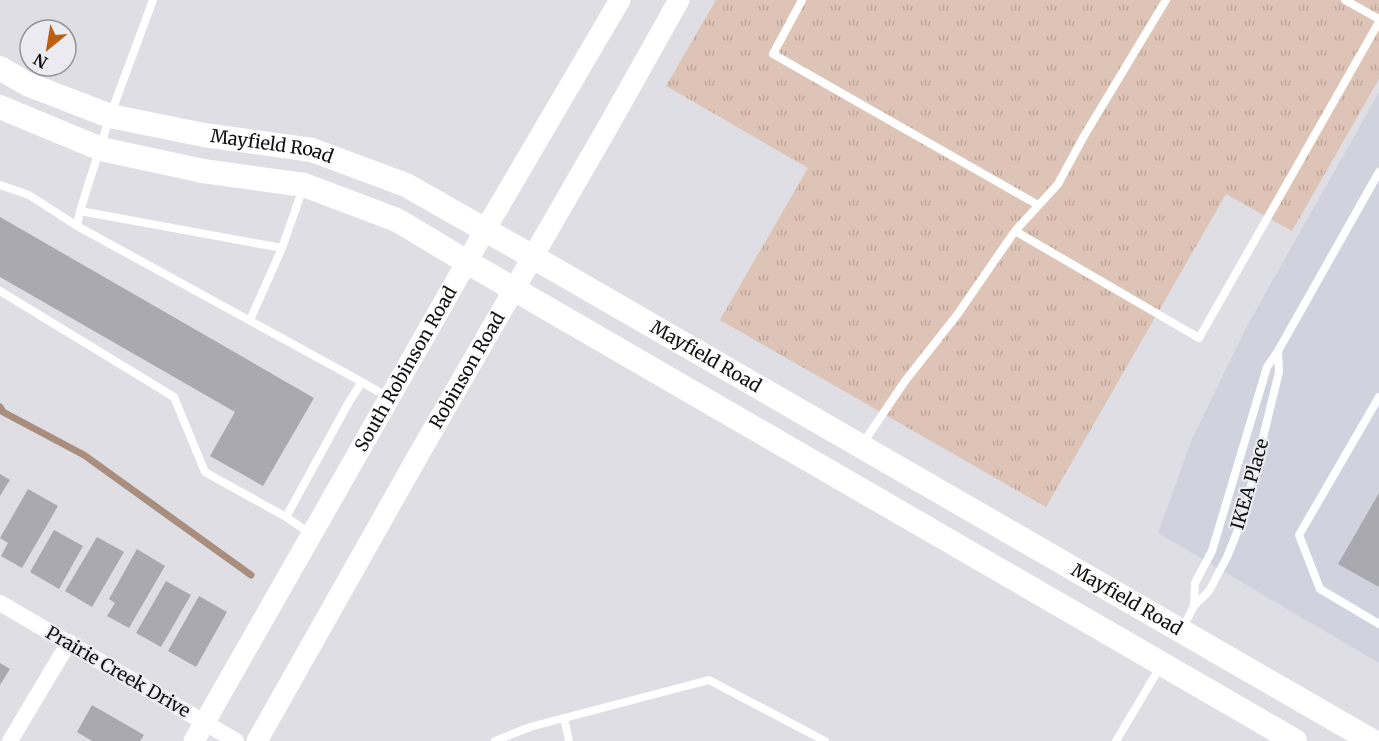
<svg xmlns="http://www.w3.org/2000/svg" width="1379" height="741" font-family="Merriweather,serif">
	<defs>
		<pattern id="grass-tufts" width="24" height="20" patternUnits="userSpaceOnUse" patternTransform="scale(1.5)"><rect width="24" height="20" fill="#ddc4b6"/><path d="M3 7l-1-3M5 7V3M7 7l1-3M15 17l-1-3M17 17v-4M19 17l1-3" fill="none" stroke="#bda79b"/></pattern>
	</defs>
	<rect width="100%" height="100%" fill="#dedee4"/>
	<!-- built -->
	<path fill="#d2d2df" d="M1379 92V663L1158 533 1192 439 1247 326Z"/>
	<!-- grass -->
	<path fill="url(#grass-tufts)" d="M716 0H1379V79L1292 231 1226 194 1046 507 720 320 808 168 666 86Z"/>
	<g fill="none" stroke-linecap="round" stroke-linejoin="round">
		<!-- stream -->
		<path stroke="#a98d7d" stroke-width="7" d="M0 407 3 412 84 455 251 575"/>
	</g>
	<!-- building -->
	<path fill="#a9a9af" d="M0 217 314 398 263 486 210 456 235 412 0 277Z
		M0 474 10 480 0 496Z
		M28 489 58 506 22 568 1 556 8 543 0 538Z
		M1379 493V587L1338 564Z
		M54 530 83 546 59 589 30 572Z
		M97 537 124 552 92 607 65 591Z
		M137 549 165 566 129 628 107 616 115 603 109 599Z
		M166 581 191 595 161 647 136 633Z
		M199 596 227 612 196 667 168 651Z
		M0 663 10 669 0 685Z
		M92 705 144 735 140 741H92L77 732Z"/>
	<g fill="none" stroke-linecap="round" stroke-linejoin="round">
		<!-- service -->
		<path stroke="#fff" stroke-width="8" d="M153 0 110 116 80 211 282 248 303 188
			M802 0 773 54 1038 205
			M1345 0 1379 19
			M0 185 29 195 77 226
			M80 211 77 226 362 382
			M1015 231 1199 338 1379 22
			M0 291 174 397 205 472 286 517
			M250 320 282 248
			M1379 397 1299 535 1320 589 1379 624
			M861 446 905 381 957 315 1015 231 1058 184 1084 136 1166 0
			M311 534 286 517 349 402 362 382 389 398
			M1194 606 1195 583 1212 551 1267 367 1278 351 1379 172
			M1182 629 1194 606 1209 591 1227 557 1244 515 1279 372 1278 351
			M564 718 569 741
			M495 741 530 727 709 680 825 741
			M1116 741 1160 667"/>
		<!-- minor -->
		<path stroke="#fff" stroke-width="16" d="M0 603 236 741
			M10 741 69 642"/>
		<!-- tertiary -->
		<g stroke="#fff" stroke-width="21">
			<path id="s1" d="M194 741 485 230 620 0"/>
			<path id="s2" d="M257 741 419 454 610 123 679 0"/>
		</g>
		<!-- secondary -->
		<g stroke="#fff" stroke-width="24">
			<path id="s3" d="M0 68 27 84 110 116 204 135 312 150 406 185 533 257 1372 741"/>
			<path d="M0 107 101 149 203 171 304 185 397 220 467 262 1295 741"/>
		</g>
	</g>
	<g text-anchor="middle" stroke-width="4.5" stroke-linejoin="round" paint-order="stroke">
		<!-- street labels -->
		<g font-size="18" fill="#101012" stroke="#ebebf1">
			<text dy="6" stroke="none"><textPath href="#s3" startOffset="285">Mayfield Road</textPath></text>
			<text dy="6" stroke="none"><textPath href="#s3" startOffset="771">Mayfield Road</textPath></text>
			<text dy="6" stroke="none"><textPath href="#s1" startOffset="428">South Robinson Road</textPath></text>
			<text dy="6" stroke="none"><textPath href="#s2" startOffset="426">Robinson Road</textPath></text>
			<text transform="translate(1250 484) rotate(-74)" y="6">IKEA Place</text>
			<text dy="6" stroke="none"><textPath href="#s3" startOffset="1257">Mayfield Road</textPath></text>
			<text transform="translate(118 672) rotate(30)" y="6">Prairie Creek Drive</text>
		</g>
	</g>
	<!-- north arrow -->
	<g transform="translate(48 48) rotate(210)"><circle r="28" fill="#ebebf1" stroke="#939398" stroke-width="1.5"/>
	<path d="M0-4.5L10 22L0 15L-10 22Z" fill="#bd5f13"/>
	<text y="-9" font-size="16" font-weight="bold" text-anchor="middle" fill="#101012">N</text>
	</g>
</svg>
